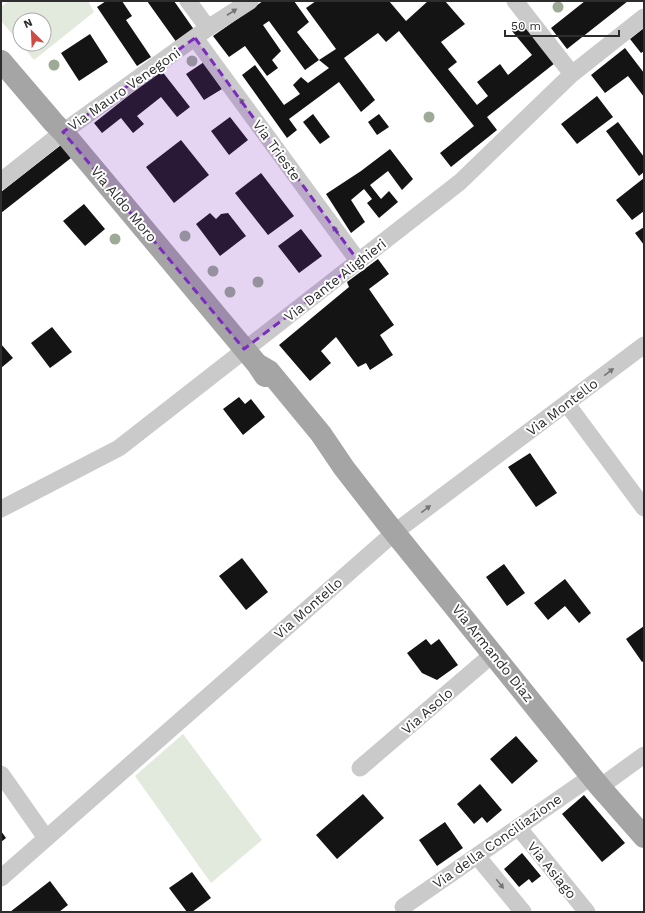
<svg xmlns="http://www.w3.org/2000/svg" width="645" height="913" font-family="'Work Sans',sans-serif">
	<rect width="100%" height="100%" fill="#fff"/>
	<!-- green -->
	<path fill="#e2e9dd" d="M9 1H88L94 12 34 60 21 44H44V20H20V43L1 21V7Z
		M183 734 262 840 211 883 135 776Z"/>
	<!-- building -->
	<path fill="#141414" d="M106 1H122L132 16 126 20 151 57 137 66 97 7Z
		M147 1H174L195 31 177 43Z
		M263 1H294L309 22 297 32 319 60 336 49 306 8 316 1H389L406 21 428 1H445L465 24 441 42 457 62 448 69 477 105 488 96 477 82 500 64 508 75 532 55 512 31 523 22 555 63 487 117 497 130 451 167 440 153 474 126 399 31 386 42 378 33 344 58 375 100 361 112 339 82 289 119 297 130 287 138 242 75 255 65 284 105 300 94 293 85 301 77 308 83 329 68 319 60 305 70 269 21 263 25 281 51 272 60 278 68 267 76 245 46 229 57 213 36Z
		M585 1H628L567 49 551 28Z
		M644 28V51L641 53 630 39Z
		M90 34 108 62 79 81 61 53Z
		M625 48 644 73V97L628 76 605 93 591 75Z
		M204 62 222 89 204 100 186 74Z
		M161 70 190 107 177 117 161 97 137 116 144 124 133 133 121 118 102 133 94 123Z
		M597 96 613 117 577 144 561 124Z
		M313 114 330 137 320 144 303 122Z
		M379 114 389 127 377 135 368 122Z
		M230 117 248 140 229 155 211 131Z
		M618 122 644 157V172L639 176 606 131Z
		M181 140 209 175 174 203 146 167Z
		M61 145 71 158 1 213V192Z
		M390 149 413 179 402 190 388 171 370 185 381 199 389 191 398 202 379 218 367 203 372 199 364 189 351 200 365 222 351 233 326 194 361 171Z
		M261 173 294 216 268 235 235 193Z
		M644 178V211L632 220 616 200Z
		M84 204 105 229 85 246 63 221Z
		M210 213 216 219 221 214 228 213 246 236 220 256 196 224Z
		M644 227V245L635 233Z
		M301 229 322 256 299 273 278 246Z
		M378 259 389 274 369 289 394 325 380 335 393 355 370 370 366 363 358 367 336 337 321 351 331 363 310 381 279 345 349 287 347 282Z
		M52 327 72 352 50 368 31 343Z
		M1 344 13 358 1 368Z
		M239 397 245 404 251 399 265 417 243 435 223 409Z
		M530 453 557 493 536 507 508 467Z
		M242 558 268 592 246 610 219 576Z
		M504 564 525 593 507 606 486 577Z
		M565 579 591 613 579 623 565 606 548 620 534 603Z
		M644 626V661L642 662 626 639Z
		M426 639 431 645 439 639 458 665 437 680 422 673 407 653Z
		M516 736 538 761 512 784 490 759Z
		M480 784 502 810 487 823 482 817 474 824 457 804Z
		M363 794 384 818 337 859 316 835Z
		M584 795 625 843 602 862 562 814Z
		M445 822 463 848 437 866 419 840Z
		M1 831 6 838 1 842Z
		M522 853 541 876 532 883 529 879 519 887 504 869Z
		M192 872 211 898 192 912H187L169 888Z
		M50 881 68 905 59 912H10Z"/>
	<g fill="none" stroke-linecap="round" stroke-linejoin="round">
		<!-- minor -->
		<path stroke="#cacaca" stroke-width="17" d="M188 1 208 28
			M515 1 572 74
			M195 38 359 262
			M1 181 63 132 208 28 250 1
			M567 404 644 508
			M1 509 119 448 460 182 572 74 644 17
			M360 768 493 654
			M1 774 46 838
			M600 787 644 755
			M518 827 587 912
			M477 856 523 912
			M1 878 395 532 644 345
			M403 907 592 776"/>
		<!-- major -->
		<path stroke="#a5a5a5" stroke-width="22" d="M1 61 54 123 63 132 257 364 265 376
			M257 364 269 371 321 434 344 468 386 522 600 787 644 837"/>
	</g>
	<!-- trees -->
	<g fill="#9daa96">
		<circle cx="558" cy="7" r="5.5"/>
		<circle cx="192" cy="61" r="5.5"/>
		<circle cx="54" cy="65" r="5.5"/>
		<circle cx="429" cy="117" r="5.5"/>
		<circle cx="185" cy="236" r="5.5"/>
		<circle cx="115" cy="239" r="5.5"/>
		<circle cx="213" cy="271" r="5.5"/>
		<circle cx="258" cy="282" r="5.5"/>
		<circle cx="230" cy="292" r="5.5"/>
	</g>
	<!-- one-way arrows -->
	<defs><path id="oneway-solid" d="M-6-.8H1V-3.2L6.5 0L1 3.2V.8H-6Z"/></defs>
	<g fill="#747474">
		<use href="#oneway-solid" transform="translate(232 12) rotate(-33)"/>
		<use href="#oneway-solid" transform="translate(243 103) rotate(-126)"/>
		<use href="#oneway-solid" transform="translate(336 231) rotate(-126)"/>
		<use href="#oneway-solid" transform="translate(609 372) rotate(-37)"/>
		<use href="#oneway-solid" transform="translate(426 509) rotate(-37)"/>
		<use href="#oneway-solid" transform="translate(500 884) rotate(51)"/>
	</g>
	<!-- marked area -->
	<path fill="#7b2cbf" fill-opacity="0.2" stroke="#7b2cbf" stroke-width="3" stroke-dasharray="8 5" stroke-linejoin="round" d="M195 38 359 262 244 349 63 132Z"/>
	<g text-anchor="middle" stroke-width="4" stroke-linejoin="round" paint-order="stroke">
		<!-- street labels -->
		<g font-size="14" fill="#2d2d2d" stroke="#fff">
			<text transform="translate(124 89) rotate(-35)" y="5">Via Mauro Venegoni</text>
			<text transform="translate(277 150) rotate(54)" y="5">Via Trieste</text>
			<text transform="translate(124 204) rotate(50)" y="5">Via Aldo Moro</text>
			<text transform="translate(335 280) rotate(-38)" y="5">Via Dante Alighieri</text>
			<text transform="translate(562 407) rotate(-37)" y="5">Via Montello</text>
			<text transform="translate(308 608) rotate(-41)" y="5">Via Montello</text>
			<text transform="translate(493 653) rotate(51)" y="5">Via Armando Diaz</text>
			<text transform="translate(427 711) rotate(-41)" y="5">Via Asolo</text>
			<text transform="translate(497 841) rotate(-35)" y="5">Via della Conciliazione</text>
			<text transform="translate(552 870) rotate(51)" y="5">Via Asiago</text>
		</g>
	</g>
	<!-- border -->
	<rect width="645" height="913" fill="none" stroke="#2d2d2d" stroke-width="4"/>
	<!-- north arrow -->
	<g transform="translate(32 32) rotate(336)"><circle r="19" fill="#ffffff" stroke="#ababab"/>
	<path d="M0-3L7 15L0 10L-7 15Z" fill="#d04a44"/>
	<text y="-6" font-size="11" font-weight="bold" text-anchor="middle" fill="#2d2d2d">N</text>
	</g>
	<!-- scale -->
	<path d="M505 30v6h114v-6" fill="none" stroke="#2d2d2d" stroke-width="2"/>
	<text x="511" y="30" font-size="12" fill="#2d2d2d" stroke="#ffffff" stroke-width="3" paint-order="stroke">50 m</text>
</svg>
